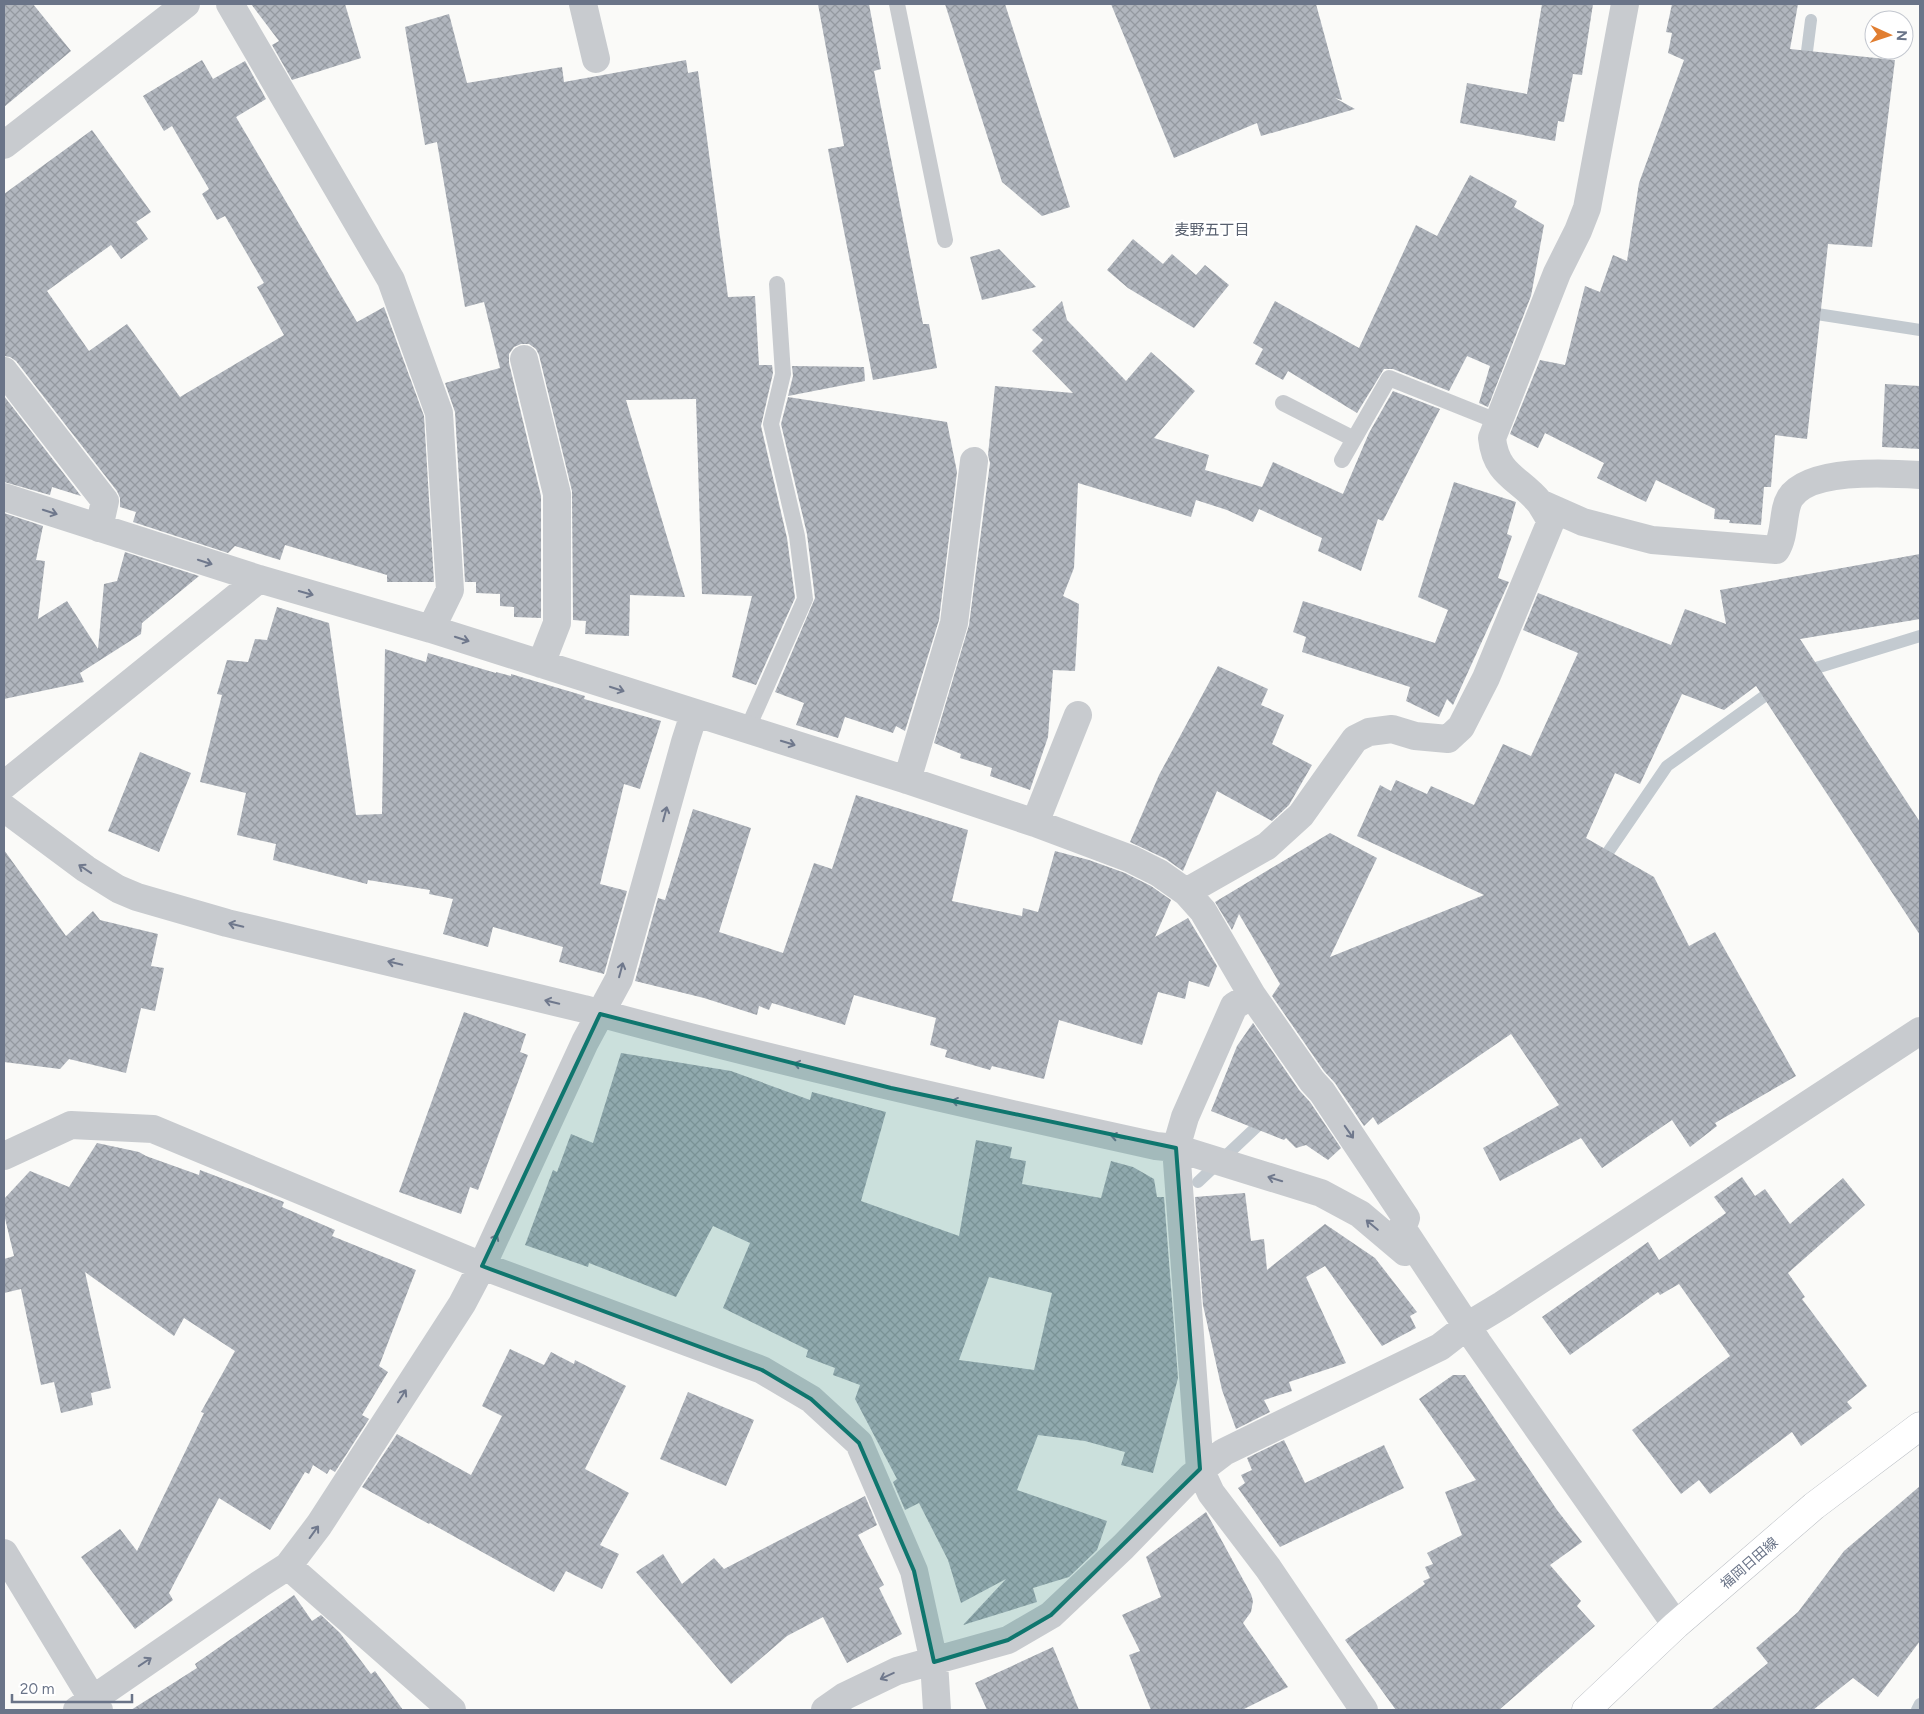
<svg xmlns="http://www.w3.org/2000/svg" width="1924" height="1714" font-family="Figtree,'Noto Sans JP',sans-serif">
	<defs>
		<pattern id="building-cross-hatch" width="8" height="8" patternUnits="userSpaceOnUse" patternTransform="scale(1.25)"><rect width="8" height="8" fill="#b1b6be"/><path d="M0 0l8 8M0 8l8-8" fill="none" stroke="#9499a0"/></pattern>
	</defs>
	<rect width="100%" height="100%" fill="#fafaf8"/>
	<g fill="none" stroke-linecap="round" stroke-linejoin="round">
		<!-- stream -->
		<path stroke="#c3cad0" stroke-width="12" d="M1805 67 1811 20
			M1804 312 1920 330
			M1803 672 1920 636
			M1600 864 1667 766 1777 687
			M1198 1182 1267 1117
			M1917 1710 1920 1704"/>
	</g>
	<!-- building -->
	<path fill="url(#building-cross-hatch)" fill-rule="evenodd" d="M4 4H33L71 51 4 107Z
		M251 4H345L361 58 292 80 272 45 279 41Z
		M818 4H869L881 69 874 71 923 324H929L937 368 873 380 828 149 844 146Z
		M945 4H1005L1070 207 1042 216 1002 182Z
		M1111 4H1316L1342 100 1335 98 1355 109 1261 136 1257 123 1174 158Z
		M1542 4H1593L1582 75 1573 74 1564 122 1558 121 1555 141 1460 123 1467 83 1527 94Z
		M1672 4H1798L1790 49 1895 60 1872 247 1828 244 1807 439 1775 435 1771 487H1764L1761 525 1729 523 1730 520 1714 519 1715 509 1656 480 1646 502 1597 478 1604 463 1545 433 1538 448 1510 434 1540 360 1565 365 1585 286 1600 292 1613 255 1627 261 1639 183 1684 60 1668 53 1672 33 1666 32Z
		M449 14 467 83 562 67 564 82 686 60 688 73 698 71 728 297 755 296 759 365H772L773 373 761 426 787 538 795 598 756 685 732 677 752 596 702 594 696 399 626 400 685 597 630 595 629 636 585 634 586 621 573 620 572 491 539 355 536 349 529 344H521L514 347 509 354V363L541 496V618L514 617V607L500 606V594L476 593V582H465L455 412 445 383 500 368 484 302 465 307 437 142 425 145 405 27Z
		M202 60 213 79 245 61 266 99 236 117 357 322 384 307 424 416 434 582H387V575L285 545 280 560 235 546 228 553 133 522 136 512 120 507V498L117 491 16 361 10 357 4 356V194L92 130 151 212 136 222 148 239 121 259 111 245 47 291 89 351 127 324 180 397 284 335 257 287 264 283 225 216 217 220 202 194 209 189 172 126 164 131 143 96Z
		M1470 175 1517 201 1514 207 1544 225 1531 296 1488 407 1479 403 1490 366 1467 356 1449 391 1393 369H1384L1357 413 1288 371 1283 380 1255 364 1263 349 1253 343 1275 301 1359 348 1416 225 1437 236Z
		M1133 239 1163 264 1172 254 1196 275 1205 265 1229 285 1194 328 1128 288 1107 270Z
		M999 249 1036 287 982 300 970 257Z
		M1062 301 1067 320 1126 381 1151 352 1195 391 1154 438 1209 455 1205 470 1262 487 1273 462 1343 494 1369 433 1393 391 1440 409 1383 521 1378 519 1361 571 1318 551 1322 538 1259 509 1253 522 1227 510 1196 500 1191 517 1078 483 1074 568 1063 596 1079 604 1075 671 1053 670 1048 737 1030 790 990 776 992 768 960 758 961 754 934 743 969 625 990 463 988 455 995 386 1073 393 1032 351 1043 340 1032 330Z
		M792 366 864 367 865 381 788 396 793 376Z
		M1885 384 1920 386V449L1882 447Z
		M4 396 81 496 52 487 50 495 4 482Z
		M788 397 947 422 957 472 939 620 905 731 896 726 893 733 845 717 838 738 796 725 804 703 775 692 815 598 807 534 781 424Z
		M1454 482 1516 502 1507 534 1512 536 1498 578 1509 582 1453 705 1447 699 1439 717 1406 701 1410 687 1302 652 1306 637 1293 632 1303 601 1435 643 1448 610 1418 597Z
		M4 513 43 526 36 560 45 561 38 619 67 601 98 649 104 584 117 581 125 552 199 576 142 623 141 634 80 673 84 682 4 699Z
		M1920 554V619L1800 639 1920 822V935L1756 686 1724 710 1682 694 1640 784 1615 773 1586 838 1654 877 1689 946 1715 932 1796 1076 1715 1123 1717 1126 1690 1147 1672 1120 1602 1168 1581 1138 1500 1181 1483 1148 1559 1105 1511 1034 1378 1125 1373 1117 1364 1126 1335 1083 1324 1071 1272 996 1280 984 1239 914 1232 930 1215 902 1330 833 1377 858 1330 957 1484 895 1357 836 1380 785 1391 791 1396 780 1427 794 1431 786 1474 805 1503 744 1531 756 1578 653 1523 630 1538 593 1671 645 1685 609 1726 624 1720 590Z
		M277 607 329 623 356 815 382 814 385 649 426 662 428 653 496 673V672L511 676V674L585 696 584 699 661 721 640 789 624 784 600 884 627 891 604 974 559 962 563 947 493 927 488 947 443 934 453 899 429 894 430 890 368 880 367 884 273 860 276 844 237 835 246 793 200 782 222 695 217 694 227 660 248 662 255 639 267 640Z
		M1218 666 1268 689 1261 705 1284 715 1272 744 1312 765 1289 805 1272 821 1217 791 1183 871 1166 859 1130 842 1159 775Z
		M140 752 191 773 159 852 108 831Z
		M856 795 968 830 952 901 1022 916 1023 908 1038 912 1055 851 1089 860 1125 873 1151 886 1171 900 1155 937 1188 918 1217 966 1209 987 1189 981 1185 999 1158 992 1142 1045 1059 1020 1044 1079 992 1066 990 1070 945 1057 947 1050 930 1045 936 1018 854 995 845 1025 772 1003 769 1010 759 1006 757 1015 704 998 635 981 658 898 665 900 693 809 751 828 719 932 783 953 814 863 832 869Z
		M4 850 66 936 93 911 100 920 158 934 151 966 164 968 155 1011 141 1008 126 1073 69 1059 60 1069 4 1062Z
		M464 1012 526 1034 520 1052 528 1055 478 1190 470 1187 461 1214 399 1192Z
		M1253 1023 1299 1090 1310 1102 1341 1148 1328 1160 1306 1145 1296 1148 1286 1138 1284 1140 1211 1111 1237 1046Z
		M621 1053 731 1071 810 1100 812 1092 886 1112 861 1201 959 1236 976 1140 1012 1147 1010 1158 1026 1161 1022 1184 1101 1198 1111 1161 1133 1167 1154 1179 1157 1197H1164L1178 1378 1153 1473 1121 1465 1125 1452 1085 1441 1038 1435 1017 1490 1107 1521 1097 1550 1069 1577 1033 1588 1037 1602 963 1625 1006 1579 961 1603 948 1560 919 1503 905 1510 893 1482 897 1479 855 1399 860 1385 833 1375 835 1368 806 1357 808 1350 723 1308 750 1243 713 1226 676 1297 589 1263 588 1267 525 1245 553 1170 557 1172 571 1134 593 1143ZM989 1277 1052 1293 1034 1370 959 1360Z
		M97 1143 139 1152 146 1156 199 1175 200 1170 284 1202 282 1207 335 1230 332 1236 416 1270 379 1366 388 1372 362 1415 369 1419 335 1472 330 1469 327 1474 313 1465 309 1474 305 1472 270 1530 219 1498 169 1593 173 1600 135 1629 81 1557 120 1529 137 1551 204 1413 201 1412 235 1351 184 1318 174 1336 85 1272 111 1388 91 1393 93 1405 61 1413 54 1382 41 1385 21 1289 4 1293V1259L14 1256 4 1214V1199L30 1171 69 1187Z
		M1742 1177 1755 1196 1765 1189 1790 1224 1843 1178 1865 1205 1788 1273 1805 1297 1802 1299 1867 1386 1847 1402 1852 1408 1801 1446 1792 1432 1710 1494 1699 1480 1681 1494 1632 1430 1730 1356 1679 1284 1660 1295 1658 1292 1570 1355 1542 1317 1648 1242 1659 1260 1726 1213 1714 1197Z
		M1245 1193 1251 1241 1264 1239 1267 1270 1325 1224 1375 1258 1417 1312 1410 1316 1416 1328 1382 1346 1325 1266 1306 1277 1346 1363 1289 1382 1292 1391 1264 1400 1270 1412 1236 1429 1222 1390 1203 1305 1195 1197Z
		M510 1349 544 1365 551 1352 574 1364 575 1360 626 1386 585 1469 629 1493 600 1545 619 1554 602 1589 566 1571 554 1592 430 1523 429 1524 362 1487 397 1434 471 1475 502 1416 482 1406Z
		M1453 1375H1465L1557 1510 1582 1542 1550 1565 1581 1601 1577 1606 1595 1626 1499 1710H1396L1345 1640 1425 1584 1423 1581 1430 1578 1425 1567 1433 1564 1427 1553 1462 1535 1445 1492 1476 1480 1419 1399Z
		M688 1392 754 1420 726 1486 660 1459Z
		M1284 1440 1305 1483 1384 1445 1404 1488 1280 1547 1238 1488 1245 1483 1241 1475 1252 1470 1247 1458Z
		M1920 1486V1641L1878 1697 1853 1678 1813 1710H1711L1768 1663 1756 1648 1798 1612 1844 1551Z
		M865 1496 877 1525 858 1535 884 1585 879 1588 902 1634 847 1663 823 1617 787 1636 731 1684 636 1572 663 1554 682 1584 714 1558 724 1569Z
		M1206 1512 1251 1594 1253 1601 1251 1612 1243 1623 1288 1687 1242 1710H1151L1129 1655 1140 1651 1122 1615 1161 1597 1146 1557Z
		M294 1595 312 1621 321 1615 340 1633 371 1674 375 1671 403 1710H131L197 1668 195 1664Z
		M1053 1647 1079 1710H987L975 1683Z"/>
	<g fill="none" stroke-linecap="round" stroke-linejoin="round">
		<defs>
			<path id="secondary" d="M1586 1710 1676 1625 1814 1506 1920 1426"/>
		</defs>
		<!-- secondary casing -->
		<use href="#secondary" stroke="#babec4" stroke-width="29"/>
		<!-- lane -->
		<path stroke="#c8cbcf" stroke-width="16" d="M897 4 945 240
			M1283 403 1354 439
			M1342 460 1389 378 1499 422
			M747 730 805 599 797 536 771 424 783 374 777 284"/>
		<!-- street -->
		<path stroke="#c8cbcf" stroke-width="28" d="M230 4 391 280 439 413 450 590 431 629
			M583 4 596 59
			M4 145 186 4
			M524 359 557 494V623L541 664
			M4 371 105 501 99 528
			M4 497 259 579 431 629 907 780 1035 823 1131 859 1159 873 1186 892 1203 911 1252 995 1312 1081 1322 1092 1406 1218 1402 1228 1405 1252 1360 1214 1321 1193 1176 1148 1156 1146C965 1104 774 1061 584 1009L227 923 137 897 118 889 86 869 4 808
			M1540 503 1583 522 1652 540 1776 550C1786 534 1782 511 1790 498 1809 468 1890 473 1920 475
			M907 780 954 623 974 461
			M4 785 259 579
			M1035 823 1078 715
			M1186 892 1267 846 1301 815 1355 739 1369 732 1392 729 1415 736 1448 739 1461 727 1486 678 1551 521C1547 515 1544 509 1540 503 1520 478 1496 476 1492 438L1557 273 1578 231 1587 208 1625 4
			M1252 995 1234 1006 1185 1117 1176 1148 1200 1469 1211 1493 1268 1568 1364 1710
			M4 1156 71 1125 153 1129 482 1266 762 1370 811 1399 859 1443 914 1571 934 1662 937 1710
			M1402 1228 1478 1343 1676 1625
			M4 1553 99 1710
			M288 1566 452 1710
			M77 1710 260 1584 288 1566 319 1525 462 1304 482 1266 585 1042 619 979 685 742 694 714
			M825 1710 845 1696 897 1671 1008 1640 1051 1615 1123 1547 1191 1477 1224 1452 1440 1347 1467 1326 1502 1305 1920 1031"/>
		<!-- secondary -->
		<use href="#secondary" stroke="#fff" stroke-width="28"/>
	</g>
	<!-- one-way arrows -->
	<defs><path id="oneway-shaft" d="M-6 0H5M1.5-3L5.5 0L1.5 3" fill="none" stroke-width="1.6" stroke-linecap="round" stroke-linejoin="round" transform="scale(1.25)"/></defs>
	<g stroke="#6f788c">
		<use href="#oneway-shaft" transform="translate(50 512) rotate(18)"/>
		<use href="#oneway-shaft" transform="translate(205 562) rotate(18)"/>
		<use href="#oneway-shaft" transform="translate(306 593) rotate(16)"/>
		<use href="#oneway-shaft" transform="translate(462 639) rotate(18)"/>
		<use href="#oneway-shaft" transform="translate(617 689) rotate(18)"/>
		<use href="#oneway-shaft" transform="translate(788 743) rotate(17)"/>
		<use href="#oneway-shaft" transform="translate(665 814) rotate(-75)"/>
		<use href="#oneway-shaft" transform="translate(85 869) rotate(-146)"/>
		<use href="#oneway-shaft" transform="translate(236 925) rotate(-167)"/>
		<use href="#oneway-shaft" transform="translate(395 963) rotate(-167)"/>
		<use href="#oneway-shaft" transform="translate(621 970) rotate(-75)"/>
		<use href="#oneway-shaft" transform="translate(552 1002) rotate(-166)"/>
		<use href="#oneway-shaft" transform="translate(801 1065) rotate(-166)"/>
		<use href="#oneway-shaft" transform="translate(959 1102) rotate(-168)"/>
		<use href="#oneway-shaft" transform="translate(1349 1132) rotate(55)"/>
		<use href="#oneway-shaft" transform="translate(1118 1137) rotate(-168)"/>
		<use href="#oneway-shaft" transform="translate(1275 1179) rotate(-163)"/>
		<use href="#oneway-shaft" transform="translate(1372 1225) rotate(-140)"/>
		<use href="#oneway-shaft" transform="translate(494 1241) rotate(-64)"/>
		<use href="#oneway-shaft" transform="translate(402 1396) rotate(-57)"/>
		<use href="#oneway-shaft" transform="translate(314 1532) rotate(-54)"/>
		<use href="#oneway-shaft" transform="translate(145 1662) rotate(-34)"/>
		<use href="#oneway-shaft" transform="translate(887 1676) rotate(155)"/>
	</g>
	<!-- marked area -->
	<path fill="#0f766e" fill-opacity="0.2" stroke="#0f766e" stroke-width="4" stroke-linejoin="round" d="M600 1014 891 1088 1176 1148 1200 1469 1051 1615 1008 1640 934 1662 914 1571 859 1443 811 1399 762 1370 482 1266Z"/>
	<g text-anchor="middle" stroke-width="5" stroke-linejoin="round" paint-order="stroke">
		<!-- street labels -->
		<g font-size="14" fill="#6a7488" stroke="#fff">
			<text transform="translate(1749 1563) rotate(-41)" y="5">福岡日田線</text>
		</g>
		<!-- neighbourhood labels -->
		<g font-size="15" fill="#575f6e" stroke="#fff">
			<text x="1212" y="235">麦野五丁目</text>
		</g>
	</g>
	<!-- border -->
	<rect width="1924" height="1714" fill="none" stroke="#6a7488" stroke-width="10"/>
	<!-- north arrow -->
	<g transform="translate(1889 35) rotate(93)"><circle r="24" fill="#ffffff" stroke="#c3c7cf"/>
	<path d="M0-4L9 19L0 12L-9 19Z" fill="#e17e31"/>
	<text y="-8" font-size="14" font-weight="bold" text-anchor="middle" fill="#6a7488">N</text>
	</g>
	<!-- scale -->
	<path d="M12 1694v8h120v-8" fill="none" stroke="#6a7488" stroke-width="2.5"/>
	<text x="20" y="1694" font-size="15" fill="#6a7488" stroke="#ffffff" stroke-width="4" paint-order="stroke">20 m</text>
</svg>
